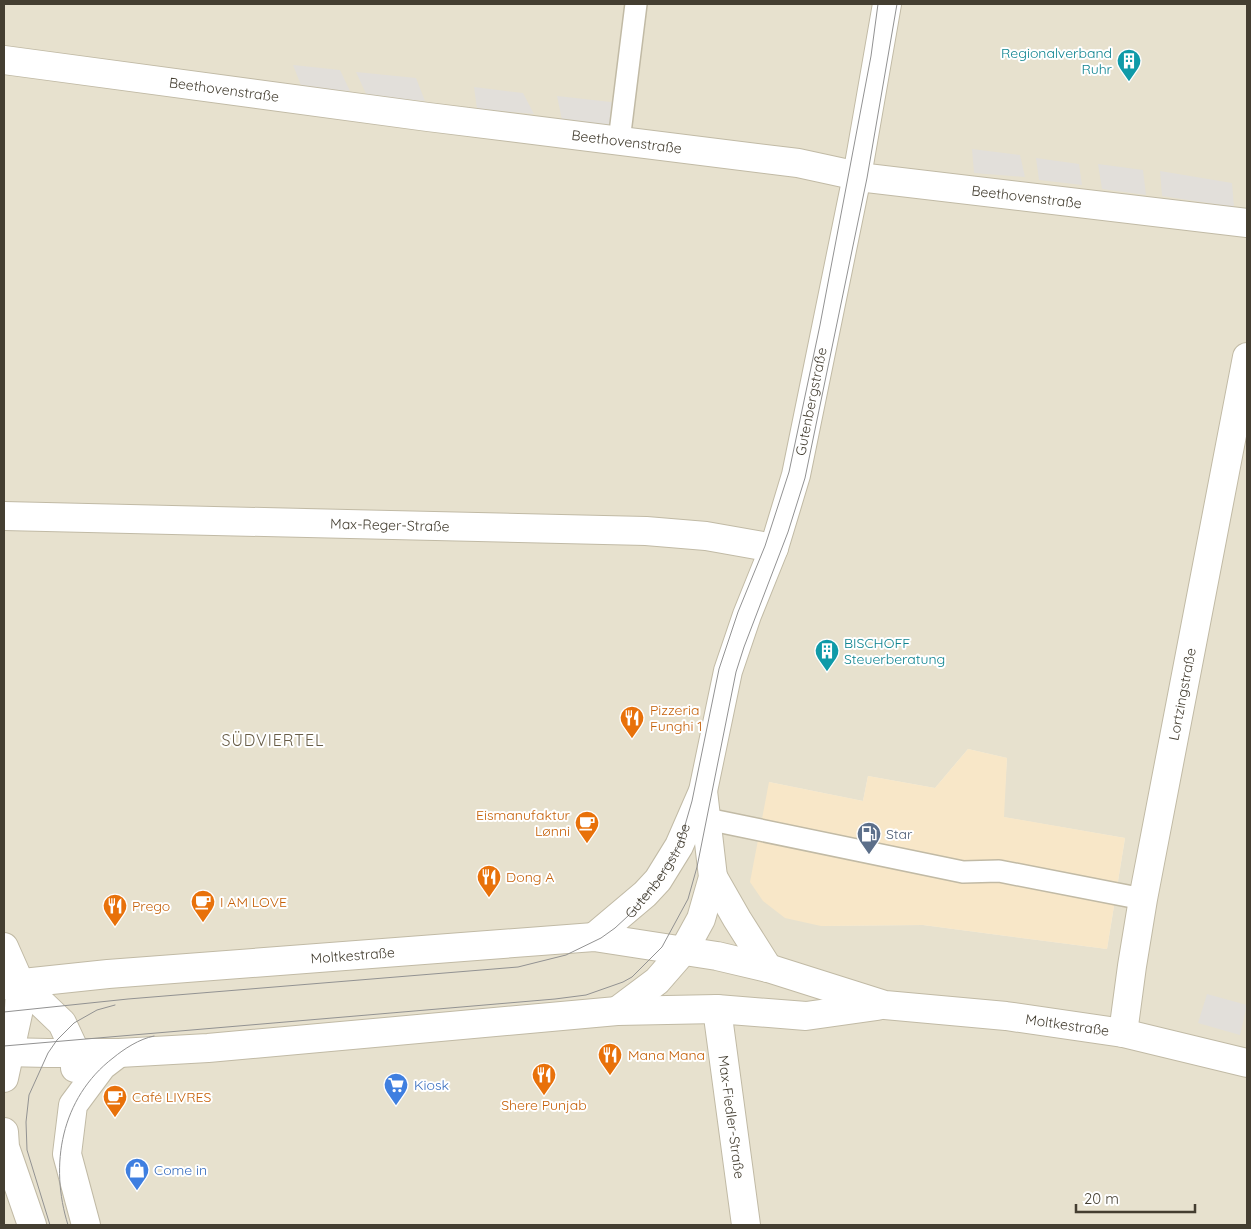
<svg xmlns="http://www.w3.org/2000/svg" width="1251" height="1229" font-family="Quicksand,sans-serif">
	<rect width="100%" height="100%" fill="#f2eee0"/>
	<!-- residential -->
	<path fill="#e7e1ce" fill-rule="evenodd" d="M4 4H1247V1225H4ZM968 749 1007 758 1003 817 1125 838 1107 949 923 925 821 926 769 782 863 801 868 776 935 788Z"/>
	<!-- commercial -->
	<path fill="#f8e7c8" d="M968 749 1007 758 1004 817 1125 838 1107 949 923 925 821 926 785 918 763 901 750 882 769 782 863 801 868 776 935 788Z"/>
	<!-- parking -->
	<path fill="#e2dfda" d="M293 65 340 70 350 91 302 88Z
		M356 72 416 78 425 101 367 96Z
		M474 87 523 93 534 114 477 109Z
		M557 96 620 103 617 126 562 120Z
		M972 149 1020 155 1025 177 974 173Z
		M1036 158 1079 164 1082 185 1039 180Z
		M1098 164 1143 170 1146 195 1102 189Z
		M1160 171 1232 183 1234 207 1162 196Z
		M1207 994 1247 1005 1240 1035 1198 1023Z"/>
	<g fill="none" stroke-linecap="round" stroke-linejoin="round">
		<defs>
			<path id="service" d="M619 141 636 4
				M707 819 963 872 999 871 1143 899"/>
			<g id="minor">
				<path id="s1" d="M4 60 428 117 798 163 867 178 1247 223"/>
				<path id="s2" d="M4 516 646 531 706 536 774 548"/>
				<path d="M4 947 20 983"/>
				<path id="s3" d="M717 1009 746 1225"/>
				<path id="s4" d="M1123 1033 1132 966 1143 899 1247 357"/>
			</g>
			<g id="tertiary">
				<path d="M713 877 737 919 768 968"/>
				<path id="s5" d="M594 937 645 894 658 880 679 846 703 791 728 671 747 615 774 548 796 475 857 176 887 4"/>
				<path d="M20 983 62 1023 76 1053 75 1068"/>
				<path id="s6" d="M4 985 108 974 594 937 717 956 768 968 885 1005 1006 1016 1123 1033 1247 1063"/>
				<path d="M617 1011 657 981 684 950 701 919 713 877 703 791"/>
				<path d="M4 1052 48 1053H119L208 1048 617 1011 717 1009 806 1016 877 1006"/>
				<path d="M4 1078 19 1009 20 983"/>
				<path d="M4 1132 5 1147 32 1225"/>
				<path d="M86 1225 67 1154 73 1105 102 1066 119 1053"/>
			</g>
		</defs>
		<!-- service casing -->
		<use href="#service" stroke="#c1baa5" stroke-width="24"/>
		<!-- minor casing -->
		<use href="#minor" stroke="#c1baa5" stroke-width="30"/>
		<!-- tertiary casing -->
		<use href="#tertiary" stroke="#c1baa5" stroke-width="30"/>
		<!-- service -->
		<use href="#service" stroke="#fff" stroke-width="21"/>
		<!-- minor -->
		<use href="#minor" stroke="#fff" stroke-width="28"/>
		<!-- tertiary -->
		<use href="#tertiary" stroke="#fff" stroke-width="28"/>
		<!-- tram -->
		<g stroke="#929292" stroke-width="1">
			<path id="s7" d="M4 1012 128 999 518 967 566 955 601 938 615 928 628 916 658 880 679 846 692 801 719 669 738 612 765 546 789 472 820 325 871 56 878 4"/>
			<path d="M4 1046 555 999 586 995 623 982 632 977 662 947 688 899 697 867 736 672 744 647 788 532 805 478 867 178 897 4"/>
			<path d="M50 1225 27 1150 26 1122 29 1095 48 1053 57 1040 74 1023 97 1010 115 1005"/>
			<path d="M68 1225C49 1165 61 1098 113 1058 124 1049 139 1039 154 1036"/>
		</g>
	</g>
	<!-- icons -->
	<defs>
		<symbol id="building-pin" viewBox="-11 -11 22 30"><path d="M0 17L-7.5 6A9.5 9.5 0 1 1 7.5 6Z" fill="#0f9aa8" stroke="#fff"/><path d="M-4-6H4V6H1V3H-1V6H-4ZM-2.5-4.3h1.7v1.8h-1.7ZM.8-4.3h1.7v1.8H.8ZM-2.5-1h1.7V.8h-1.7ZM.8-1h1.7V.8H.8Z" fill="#fff"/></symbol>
		<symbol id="restaurant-pin" viewBox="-11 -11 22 30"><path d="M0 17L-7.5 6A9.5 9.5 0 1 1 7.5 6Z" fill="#e8710a" stroke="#fff"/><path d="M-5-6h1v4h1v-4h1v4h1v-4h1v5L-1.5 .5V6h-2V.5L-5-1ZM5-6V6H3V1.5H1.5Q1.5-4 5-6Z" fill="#fff"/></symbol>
		<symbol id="cafe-pin" viewBox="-11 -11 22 30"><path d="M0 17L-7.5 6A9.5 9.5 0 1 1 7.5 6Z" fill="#e8710a" stroke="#fff"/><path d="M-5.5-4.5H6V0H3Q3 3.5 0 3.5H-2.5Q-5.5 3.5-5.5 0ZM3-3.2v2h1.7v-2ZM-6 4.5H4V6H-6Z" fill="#fff"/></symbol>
		<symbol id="fuel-pin" viewBox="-11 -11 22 30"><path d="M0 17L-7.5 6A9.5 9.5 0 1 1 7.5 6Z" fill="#5c6f8a" stroke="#fff"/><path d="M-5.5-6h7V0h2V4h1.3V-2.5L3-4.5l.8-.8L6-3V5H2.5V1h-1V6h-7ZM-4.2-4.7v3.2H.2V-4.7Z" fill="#fff"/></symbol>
		<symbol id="supermarket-pin" viewBox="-11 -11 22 30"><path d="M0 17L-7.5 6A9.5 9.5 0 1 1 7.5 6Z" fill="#3f7fe0" stroke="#fff"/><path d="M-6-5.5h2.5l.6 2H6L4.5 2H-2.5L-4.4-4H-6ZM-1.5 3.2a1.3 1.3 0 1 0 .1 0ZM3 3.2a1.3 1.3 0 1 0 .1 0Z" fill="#fff"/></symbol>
		<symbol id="shop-pin" viewBox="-11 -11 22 30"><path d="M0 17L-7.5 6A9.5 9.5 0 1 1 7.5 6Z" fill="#3f7fe0" stroke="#fff"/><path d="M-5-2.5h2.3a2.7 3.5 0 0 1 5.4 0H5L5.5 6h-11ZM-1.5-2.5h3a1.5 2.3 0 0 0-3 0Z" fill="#fff"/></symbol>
	</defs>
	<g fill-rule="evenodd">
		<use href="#building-pin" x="1115" y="47" width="28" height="38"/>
		<use href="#building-pin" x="813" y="637" width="28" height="38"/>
		<use href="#restaurant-pin" x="618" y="704" width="28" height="38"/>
		<use href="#cafe-pin" x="573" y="809" width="28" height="38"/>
		<use href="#fuel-pin" x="855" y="820" width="28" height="38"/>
		<use href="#restaurant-pin" x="475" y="863" width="28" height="38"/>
		<use href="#cafe-pin" x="189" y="888" width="28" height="38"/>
		<use href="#restaurant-pin" x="101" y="892" width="28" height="38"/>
		<use href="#restaurant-pin" x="596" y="1041" width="28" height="38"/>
		<use href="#restaurant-pin" x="530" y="1061" width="28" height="38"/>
		<use href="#supermarket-pin" x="382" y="1071" width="28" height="38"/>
		<use href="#cafe-pin" x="101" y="1083" width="28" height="38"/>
		<use href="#shop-pin" x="123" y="1156" width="28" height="38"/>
	</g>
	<g text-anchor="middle" stroke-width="4" stroke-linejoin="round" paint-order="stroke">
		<!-- culture labels -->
		<g font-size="14" fill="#0d838f" stroke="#fff" text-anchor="end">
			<text x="1112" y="58">Regionalverband<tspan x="1112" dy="16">Ruhr</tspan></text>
			<text x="844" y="648" text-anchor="start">BISCHOFF<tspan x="844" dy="16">Steuerberatung</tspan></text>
		</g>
		<!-- street labels -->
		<g font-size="14" fill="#443e31" stroke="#fff">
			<text dy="5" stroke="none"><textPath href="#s1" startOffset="222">Beethovenstraße</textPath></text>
			<text dy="5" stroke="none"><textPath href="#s1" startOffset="628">Beethovenstraße</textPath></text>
			<text dy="5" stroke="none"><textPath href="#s1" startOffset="1032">Beethovenstraße</textPath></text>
			<text dy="5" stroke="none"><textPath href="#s5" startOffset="591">Gutenbergstraße</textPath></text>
			<text dy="5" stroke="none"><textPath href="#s2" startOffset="386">Max-Reger-Straße</textPath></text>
			<text dy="5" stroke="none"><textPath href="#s4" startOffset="344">Lortzingstraße</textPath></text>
			<text dy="5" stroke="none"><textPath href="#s7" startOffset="694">Gutenbergstraße</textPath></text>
			<text dy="5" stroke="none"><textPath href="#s6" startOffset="350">Moltkestraße</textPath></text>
			<text dy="5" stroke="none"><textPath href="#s6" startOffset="1075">Moltkestraße</textPath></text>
			<text dy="5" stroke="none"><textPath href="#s3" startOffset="109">Max-Fiedler-Straße</textPath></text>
		</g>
		<!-- food labels -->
		<g font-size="14" fill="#c56008" stroke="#fff" text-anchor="start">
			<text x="650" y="715">Pizzeria<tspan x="650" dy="16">Funghi 1</tspan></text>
			<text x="570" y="820" text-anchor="end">Eismanufaktur<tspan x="570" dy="16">Lønni</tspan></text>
			<text x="506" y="882">Dong A</text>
			<text x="220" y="907">I AM LOVE</text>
			<text x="132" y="911">Prego</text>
			<text x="628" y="1060">Mana Mana</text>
			<text x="132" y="1102">Café LIVRES</text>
			<text x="544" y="1110" text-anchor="middle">Shere Punjab</text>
		</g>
		<!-- service labels -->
		<g font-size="14" fill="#4e5e75" stroke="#fff" text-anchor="start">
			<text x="886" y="839">Star</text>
		</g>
		<!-- shop labels -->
		<g font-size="14" fill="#366cbe" stroke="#fff" text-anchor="start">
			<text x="414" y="1090">Kiosk</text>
			<text x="154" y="1175">Come in</text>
		</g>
		<!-- quarter labels -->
		<g font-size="16" letter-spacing="1" fill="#685d47" stroke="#fff">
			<text x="273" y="746">SÜDVIERTEL</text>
		</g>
	</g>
	<!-- border -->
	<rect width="1251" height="1229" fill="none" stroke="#443e31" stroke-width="10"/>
	<!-- scale -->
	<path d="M1076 1204v8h119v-8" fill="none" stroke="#443e31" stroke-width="2.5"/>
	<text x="1084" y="1204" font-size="15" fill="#443e31" stroke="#ffffff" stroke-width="4" paint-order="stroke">20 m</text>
</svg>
